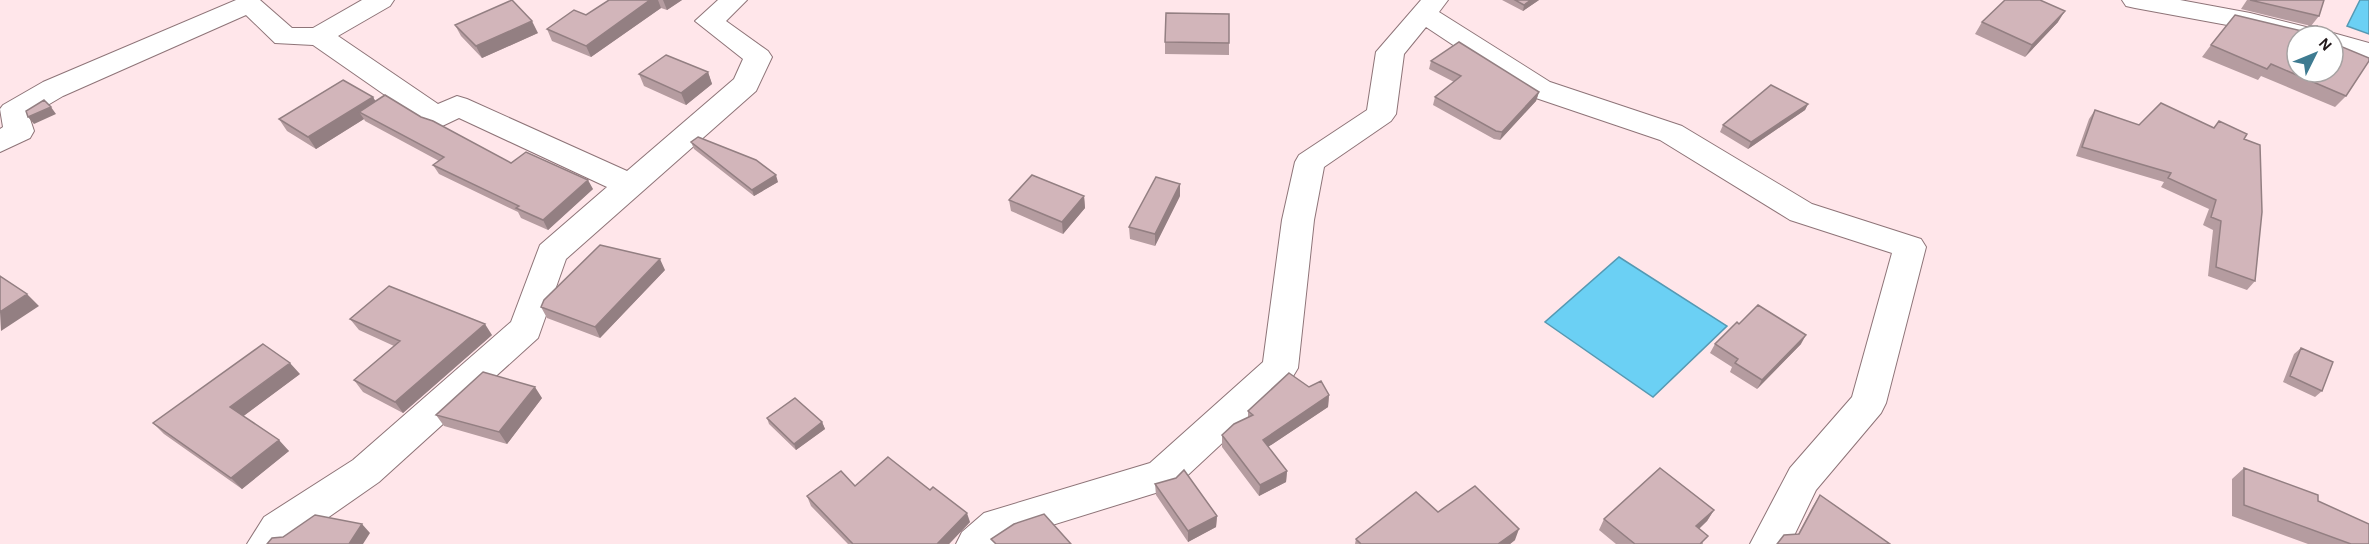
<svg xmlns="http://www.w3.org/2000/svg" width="2369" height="544" font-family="'Alegreya Sans',sans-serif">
	<rect width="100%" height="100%" fill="#ffe6ea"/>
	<!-- water -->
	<path fill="#6bd0f4" stroke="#5599b3" stroke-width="1.5" d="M2360 0H2369V34L2347 26Z
		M1619 257 1727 326 1653 397 1545 322Z"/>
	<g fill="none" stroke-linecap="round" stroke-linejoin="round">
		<defs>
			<path id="street" d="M236 0H260L292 28H313L362 0H394L390 6 338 36 438 104 457 96 467 99 627 171 734 79 743 59 695 21 718 0H747L726 21 768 51 772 57 756 91 566 259 538 338 379 482 290 544H247L264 517 353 460 511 322 540 245 607 187 459 118 438 128 428 125 313 45 275 43 246 15 63 96 29 116 34 131 30 138 0 152V129L3 127 0 109 3 105 43 82Z
				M1421 0H1448L1439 12 1550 82 1682 126 1812 204 1921 239 1926 247 1886 403 1881 413 1816 490 1790 544H1750L1790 468 1852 397 1892 253 1790 220 1660 140 1530 96 1426 27 1404 54 1396 114 1391 121 1324 167 1314 220 1298 368 1292 378 1175 487 1010 538 1004 544H956L962 532 984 513 1150 463 1263 362 1282 220 1295 162 1299 155 1367 110 1376 52Z
				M2122 0H2180L2250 13 2318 30 2322 36H2297V42L2249 29 2135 8 2126 6Z
				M2333 33 2369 43V61L2333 51V36H2323Z"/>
		</defs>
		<!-- street casing -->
		<use href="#street" stroke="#8e7478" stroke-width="2"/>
		<!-- street -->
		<use href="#street" fill="#fff" fill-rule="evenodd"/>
	</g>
	<!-- wall -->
	<path fill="#b59ca0" d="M609 0H682L667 10 661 8 591 57 552 41 547 29 586 15Z
		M1502 0H1539L1523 11Z
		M2247 0H2324L2319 16 2311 26 2241 9Z
		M1982 22H2058L2025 57 1975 34Z
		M455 25 538 33 482 58 461 36Z
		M2309 26 2346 96 2335 107 2261 76 2258 80 2202 57 2211 45 2304 32Z
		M1165 42 1229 43V55L1165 54Z
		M1431 61 1539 92 1536 101 1500 140 1494 139 1433 105 1435 97 1454 82 1429 69Z
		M708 72 712 84 686 105 644 86 639 74Z
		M373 97 375 101 421 117 511 163 593 189 548 230 521 218 518 212 439 174 433 165 439 161 365 121 364 119 316 149 287 131 279 119Z
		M1808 104 1805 110 1748 149 1720 132 1723 125Z
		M2095 110 2139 125 2213 128 2244 139 2255 281 2247 290 2208 276 2213 230 2203 225 2209 209 2161 187 2164 182 2076 156 2089 119Z
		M691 142 778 182 754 196 694 149Z
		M1084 196 1085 208 1063 234 1011 211 1009 200Z
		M1180 196 1155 246 1130 239 1129 227Z
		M665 270 600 338 547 318 541 307Z
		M350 319 492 335 403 413 363 392 354 380 394 346 359 330Z
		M1739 324 1801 344 1757 389 1730 372 1732 367 1710 353 1715 344Z
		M2301 348 2322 391 2315 397 2283 382 2294 354Z
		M300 374 243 416 289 451 242 489 164 434 153 423Z
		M1309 387 1329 395 1328 407 1268 447 1287 471 1286 482 1259 496 1222 447V435L1248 417V411Z
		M542 398 507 444 444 426 436 415Z
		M767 418 822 422 825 429 796 450 769 424Z
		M2244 468 2318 501 2369 544H2308L2232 516V479Z
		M1155 484 1217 516 1216 527 1188 542 1156 495Z
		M1820 495 1890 544 1798 534 1813 506Z
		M807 496 970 522 949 544H848L811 506Z
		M1714 510 1707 521 1699 529 1703 544H1616L1599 530 1604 519Z
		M1438 512 1515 540 1510 544H1355L1356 539Z"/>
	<!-- shaded-wall -->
	<path fill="#937f82" d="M650 0H658L661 8 591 57 586 46Z
		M663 0H682L667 10Z
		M1531 0H1539L1523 11 1524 5Z
		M2065 11 2058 22 2025 57 2032 45Z
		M532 21 538 33 482 58 476 46Z
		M708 72 712 84 686 105 681 93Z
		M1539 92 1536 101 1500 140 1502 132Z
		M373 97 380 109 359 112 364 119 316 149 308 137Z
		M1808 104 1805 110 1748 149 1751 142Z
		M51 107 56 114 34 124 28 117Z
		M776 175 778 182 754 196 752 190Z
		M588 180 593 189 548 230 543 220Z
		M1180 184V196L1155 246V234Z
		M1084 196 1085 208 1063 234 1062 222Z
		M660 259 665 270 600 338 595 327Z
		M27 294 39 306 1 331 0 312Z
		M485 324 492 335 403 413 395 402Z
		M1806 335 1801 344 1757 389 1762 380Z
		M290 363 300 374 241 418 230 407Z
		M535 387 542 398 507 444 499 432Z
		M1329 395 1328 407 1262 451 1263 440Z
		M822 422 825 429 796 450 794 444Z
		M279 440 289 451 242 489 231 478Z
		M1287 471 1286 482 1259 496 1260 485Z
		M1714 510 1707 521 1690 537 1696 526Z
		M967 513 970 522 949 544H937Z
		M1217 516 1216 527 1188 542V531Z
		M362 524 370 533 363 544H349Z
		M1519 529 1515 540 1510 544H1498Z"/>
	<!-- building -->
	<path fill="#d2b5ba" stroke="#937f82" stroke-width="1.5" d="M512 0 532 21 476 46 455 25Z
		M609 0H650L586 46 547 29 574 10 586 15Z
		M1515 0H1531L1524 5Z
		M2005 0H2040L2065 11 2032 45 1982 22Z
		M2250 0H2324L2319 16Z
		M1166 13 1229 14V43L1165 42Z
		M2235 15 2306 32 2309 26H2317L2314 36H2297V72H2333V43L2369 58V61L2346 96 2271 64 2267 69 2211 45Z
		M1459 42 1539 92 1502 132 1496 131 1435 97 1461 76 1431 61Z
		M666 55 708 72 681 93 639 74Z
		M343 80 373 97 308 137 279 119Z
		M1771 85 1808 104 1751 142 1723 125Z
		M385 95 421 117 433 121 511 163 526 152 588 180 543 220 516 208 519 206 433 165 444 157 359 112Z
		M44 100 51 107 28 117 26 111Z
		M2161 103 2214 128 2219 121 2247 134 2244 139 2260 145 2262 212 2255 281 2216 267 2221 221 2211 217 2216 200 2168 178 2171 173 2082 147 2095 110 2139 125Z
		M698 137 756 160 776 175 752 190 691 142Z
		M1032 175 1084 196 1062 222 1009 200Z
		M1156 177 1180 184 1155 234 1129 227Z
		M600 245 660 259 595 327 541 307 544 300Z
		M0 276 27 294 0 312Z
		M389 286 485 324 395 402 354 380 400 341 350 319Z
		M1758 305 1806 335 1762 380 1735 363 1738 359 1715 344 1737 322 1739 324Z
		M263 344 290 363 230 407 279 440 231 478 153 423Z
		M2301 348 2333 362 2322 391 2290 376Z
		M483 372 535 387 499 432 436 415Z
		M1289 373 1309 387 1321 381 1329 395 1263 440 1287 471 1260 485 1222 435 1234 424 1253 415 1248 411Z
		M795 398 822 422 794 444 767 418Z
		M888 457 930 490 933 487 967 513 937 544H853L807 496 841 471 855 486Z
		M1660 468 1714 510 1696 526 1708 536 1700 544H1635L1604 519Z
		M2244 468 2318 495V501L2369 524V544H2351L2244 505Z
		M1184 470 1217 516 1188 531 1155 484 1176 478Z
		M1475 486 1519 529 1498 544H1361L1356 539 1416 492 1438 512Z
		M1820 495 1890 544H1777L1784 535 1799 534Z
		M1044 514 1071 544H996L991 539 1014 524Z
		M315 515 362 524 349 544H267L272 538 283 537Z"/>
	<!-- north arrow -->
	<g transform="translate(2315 54) rotate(47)"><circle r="28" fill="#ffffff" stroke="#a7a3a3" stroke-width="1.5"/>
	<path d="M0-4.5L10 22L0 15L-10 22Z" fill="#3e7b91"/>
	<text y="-9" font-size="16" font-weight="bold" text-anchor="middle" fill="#22181a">N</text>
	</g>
</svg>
